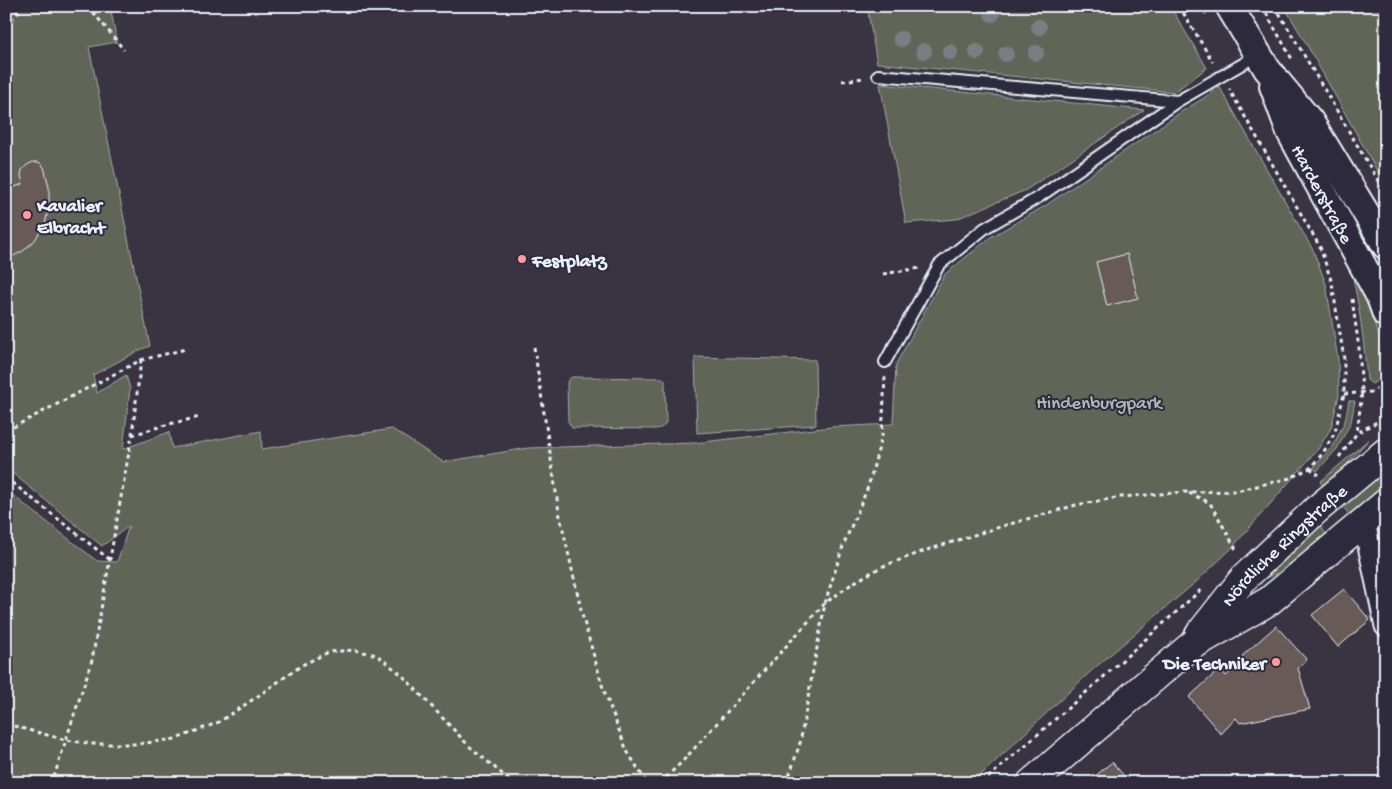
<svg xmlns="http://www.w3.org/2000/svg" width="1392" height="789" font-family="'Gochi Hand',sans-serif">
	<rect width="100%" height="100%" fill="#3a3442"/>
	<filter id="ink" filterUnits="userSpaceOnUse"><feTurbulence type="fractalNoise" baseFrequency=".02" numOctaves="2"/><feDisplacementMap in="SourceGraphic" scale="10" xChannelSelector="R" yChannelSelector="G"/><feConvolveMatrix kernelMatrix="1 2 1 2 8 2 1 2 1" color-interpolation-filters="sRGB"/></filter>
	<g filter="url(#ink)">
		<!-- green -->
		<path fill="#606558" stroke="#a4aba8" d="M6 6H110L117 42 89 47 150 346 140 350 93 375 97 393 126 375 130 389 123 449 169 432 172 448 261 431 262 449 392 429 443 462 528 448 695 443 832 427 893 424 896 364 945 274 991 237 1045 206 1184 110 1204 98 1219 86 1313 250 1326 284 1338 360 1339 395 1331 428 1318 449 1230 550 1197 581 1090 672 983 773 971 783H6V490L97 561 117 562 129 526 102 546 6 468Z
			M867 6H1170L1207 68 1174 92 877 63Z
			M1284 6H1386V187L1307 45Z
			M880 84 1144 110 1026 190 956 219 906 223Z
			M1353 269 1386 353V375L1372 384 1367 380C1364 343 1360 306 1351 270Z
			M695 357 815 360 816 425 697 433Z
			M572 377 662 378 665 380V384L666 422C664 427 661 428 656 429L572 428 568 421 567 383 568 380Z
			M1349 401H1355L1351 422 1337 449 1317 471 1313 468 1333 446 1345 421Z
			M1369 439 1348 463 1324 487 1320 482Z
			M1386 470V485L1349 514 1342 506Z
			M1320 526 1327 535 1283 570 1267 578 1265 577Z"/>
		<!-- building -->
		<path fill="#685a57" stroke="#e8f1f8" d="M33 162H39L44 167 49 187V208L45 223 35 240 23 251 6 260V190L23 184 21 175 22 170 27 165Z
			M1127 254 1138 298 1107 306 1096 262Z
			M1344 589 1370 620 1338 647 1312 615Z
			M1276 626 1307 660 1298 668 1310 709 1240 723 1236 718 1221 734 1189 697 1220 669 1226 676 1245 659 1242 656Z
			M1112 762 1130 783H1087Z
			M1225 778 1230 783H1220Z"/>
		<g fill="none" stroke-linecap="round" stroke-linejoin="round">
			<defs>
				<path id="service" d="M878 75 1178 101
					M885 362 939 265 985 228 1039 197 1178 101 1258 55"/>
				<path id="minor" d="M1364 522 1386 626"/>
				<g id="tertiary">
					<path d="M1229 6 1267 69 1310 121 1386 246"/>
					<path id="s1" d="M1273 86 1290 132 1380 297 1386 314"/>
				</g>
				<g id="secondary">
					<path id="s2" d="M1199 635 1244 578 1316 510 1386 452"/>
					<path d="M1031 783 1191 646 1269 601 1386 503"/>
				</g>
			</defs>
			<!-- service casing -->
			<use href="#service" stroke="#e8f1f8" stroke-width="14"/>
			<!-- minor casing -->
			<use href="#minor" stroke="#e8f1f8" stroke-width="25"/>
			<!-- tertiary casing -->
			<use href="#tertiary" stroke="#e8f1f8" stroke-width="30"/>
			<!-- secondary casing -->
			<use href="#secondary" stroke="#e8f1f8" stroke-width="31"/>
			<!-- path -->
			<path stroke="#e8f1f8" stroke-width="3" stroke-dasharray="4 4" stroke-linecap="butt" d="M88 6 124 50
				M1179 6 1213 62
				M1201 6 1206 14
				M1262 6 1292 59
				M1275 6 1386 194
				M6 26 23 6
				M842 81 864 78
				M883 274 920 268
				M1352 299 1359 348 1362 392 1357 433
				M534 347 559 512 583 618 603 688 627 751 647 783
				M141 360 186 349
				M1344 394 1371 392 1386 384
				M6 431 141 360 132 435 92 660 52 783
				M132 435 169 424 200 417
				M1339 457 1357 433 1386 417
				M1310 468 1319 475
				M6 478 109 559
				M1189 493 1210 503 1237 551
				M6 724 66 740 93 744H138L176 739 219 722 258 696 302 665 329 652 354 650 377 655 403 676 469 746 513 783
				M660 783 682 762 825 603 853 583 881 567 927 550 996 528 1076 505 1121 497 1186 492 1236 491 1290 478 1310 468 1323 453 1335 432 1344 394V359L1332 283 1320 247 1229 89
				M787 783 800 743 825 603 843 546 868 487 882 436 885 377
				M982 783 1099 681 1203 588"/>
			<!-- service -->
			<use href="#service" stroke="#2f2a3d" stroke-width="10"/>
			<!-- minor -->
			<use href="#minor" stroke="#2f2a3d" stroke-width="21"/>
			<!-- tertiary -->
			<use href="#tertiary" stroke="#2f2a3d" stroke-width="26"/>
			<!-- secondary -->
			<use href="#secondary" stroke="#2f2a3d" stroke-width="28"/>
		</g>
		<!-- trees -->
		<g fill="#7c7d83">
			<circle cx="992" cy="14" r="8"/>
			<circle cx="1039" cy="27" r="8"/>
			<circle cx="901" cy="39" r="8"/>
			<circle cx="924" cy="51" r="8"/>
			<circle cx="950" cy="52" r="8"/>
			<circle cx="977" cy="52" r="8"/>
			<circle cx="1036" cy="53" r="8"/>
			<circle cx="1006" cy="54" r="8"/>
		</g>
	</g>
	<!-- markers -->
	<g fill="#ff9aa2" stroke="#2f2a3d" stroke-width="2">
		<circle cx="27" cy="215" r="5"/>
		<circle cx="522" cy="259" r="5"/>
		<circle cx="1276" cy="662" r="5"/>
	</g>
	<g text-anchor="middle" stroke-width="4" stroke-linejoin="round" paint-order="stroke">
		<!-- street labels -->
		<g font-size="19" fill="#e8f1f8" stroke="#2f2a3d">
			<text dy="7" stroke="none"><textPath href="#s1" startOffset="119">Harderstraße</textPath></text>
			<text dy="7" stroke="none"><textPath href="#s2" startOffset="124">Nördliche Ringstraße</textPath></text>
		</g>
		<!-- poi labels -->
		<g font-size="19" font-weight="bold" fill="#e8f1f8" stroke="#2f2a3d" text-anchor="start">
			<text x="37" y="211">Kavalier<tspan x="37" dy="22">Elbracht</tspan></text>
			<text x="532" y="266">Festplatz</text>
			<text x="1266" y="669" text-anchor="end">Die Techniker</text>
		</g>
		<!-- park labels -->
		<g font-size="19" fill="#b2b9b8" stroke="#2f2a3d">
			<text x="1099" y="408">Hindenburgpark</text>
		</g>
	</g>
	<!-- margin -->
	<rect width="1392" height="789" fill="none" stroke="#2f2a3d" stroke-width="25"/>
	<rect x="12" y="12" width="1367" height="764" fill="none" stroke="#e8f1f8" stroke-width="2" filter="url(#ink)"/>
</svg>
